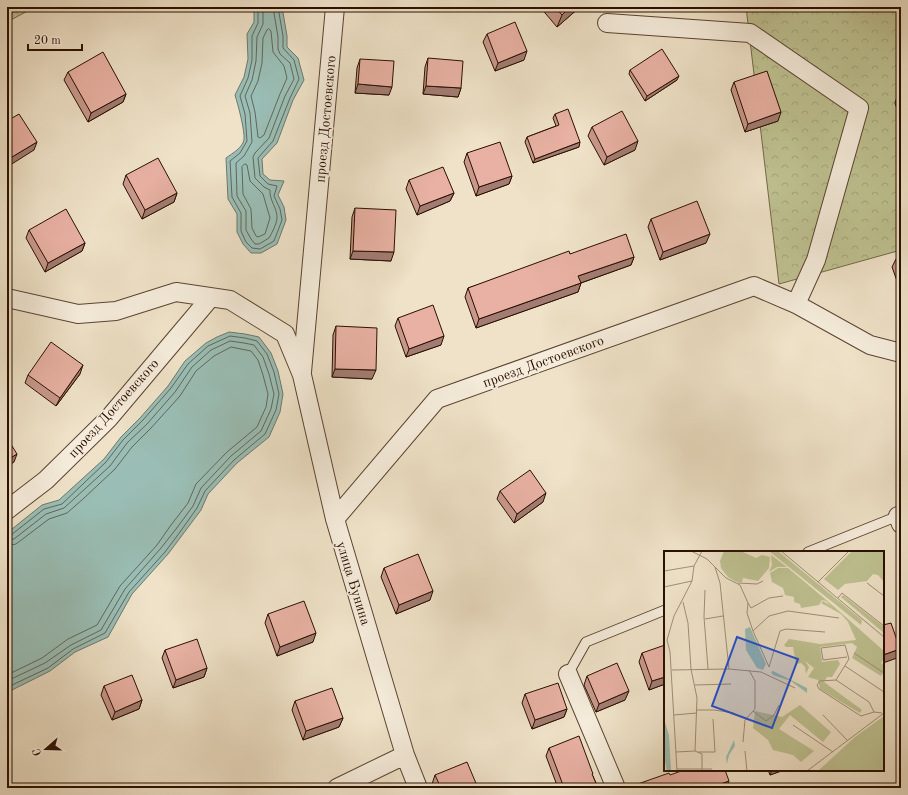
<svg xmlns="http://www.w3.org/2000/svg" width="908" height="795" font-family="'Old Standard TT',serif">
	<defs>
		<pattern id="forest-crowns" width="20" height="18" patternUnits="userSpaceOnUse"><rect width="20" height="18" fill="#bfc292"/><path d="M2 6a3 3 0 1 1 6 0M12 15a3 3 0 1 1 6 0" fill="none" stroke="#a4a67c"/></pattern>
	</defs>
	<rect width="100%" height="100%" fill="#efe2c8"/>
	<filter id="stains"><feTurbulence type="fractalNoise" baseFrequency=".005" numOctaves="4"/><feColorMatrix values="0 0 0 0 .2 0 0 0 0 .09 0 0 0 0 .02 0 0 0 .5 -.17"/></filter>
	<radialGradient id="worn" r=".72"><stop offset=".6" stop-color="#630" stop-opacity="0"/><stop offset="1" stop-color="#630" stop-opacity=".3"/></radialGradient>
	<!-- forest -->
	<path fill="url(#forest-crowns)" stroke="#746849" d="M7 7H35L7 22Z
		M746 7H901V250L779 284Z"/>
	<!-- water -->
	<path fill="#9abeb5" stroke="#6d786d" d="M254 7H282L287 36V47L298 58 304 80 293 100 277 143 262 159 263 174 270 180 284 181 278 195 284 207 286 220 277 244 261 253H251L243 244 237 232V214L228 199 226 158C233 153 242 148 244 140 245 130 238 105 235 95L244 77 248 59 247 34 254 22Z
		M229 332 245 334 259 337 271 353 278 371 283 394 280 412 269 437 237 463 208 494 201 510 168 554 132 594 108 637 75 652 50 671 10 691 7 690V533L42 505 59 500 104 459 121 437 140 418 168 386 185 361 206 343 217 337Z"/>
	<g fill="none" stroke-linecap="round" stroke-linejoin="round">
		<!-- shore -->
		<path stroke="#62665a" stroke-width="1" d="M258 7V23L252 36V60L248 78 240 96 245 114 247 141 240 153 230 161 232 197 241 213V231L246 242 252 248 260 249 274 241 282 220 280 209 274 196 277 186 268 184 260 176 258 158 273 141 290 98 299 79 294 60 283 48V36L278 7
			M263 7V24L257 37 256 61 252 80 245 96 250 113 252 142 244 156 236 163 237 196 246 211V230L251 239 255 244H259L269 238C272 233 276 225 277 219 278 209 269 200 270 190L264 187 255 178 253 157 255 153 269 138 285 96 294 79 290 63 280 54 278 49V37L273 7
			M269 29 271 31 273 52 284 66 287 78 280 94 264 135 260 138 258 137 255 112 251 96 258 81 262 63 263 38 267 30Z
			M245 164 247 165 250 181 263 194 270 218 265 234 258 237 256 236 252 228 251 209 243 194 242 167Z
			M7 535H11L44 509 62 504 106 462 123 440 143 420 171 388 188 364 208 346 230 336 245 338 257 341 267 354 274 372 279 394 276 410 265 434 234 460 205 491 197 508 180 532 165 552 129 592 105 633 73 649 48 668 10 686H7
			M7 540 14 539 46 514 64 508 110 466 127 443 147 424 175 392 192 367 211 350 230 341 244 343 254 345 263 357 269 374 274 394 271 409 261 431 231 456 201 488 193 506 176 529 161 548 125 589 101 630 71 645 45 663 7 681
			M7 546 16 544 49 519 67 513 83 499 115 469 132 447 151 428 180 396 196 371 214 356 231 347 251 351 258 360 263 375 268 394 266 407 257 427 227 452 196 484 188 503 171 525 157 545 120 586 97 625 68 639 42 658 7 675"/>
		<defs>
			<path id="lane" d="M808 552 898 516
				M568 674 586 642 665 610"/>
			<path id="street" d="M607 23 750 33 859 108 816 260 796 304
				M7 298 78 314 116 311 176 292 230 300 285 334 302 375 335 519 405 755 418 788
				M302 372 335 7
				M7 510 46 480 109 418 211 297
				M898 516 901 524
				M335 519 437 399 754 286 796 304 870 345 901 353
				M568 674 616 788
				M337 788 405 755"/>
		</defs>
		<!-- lane casing -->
		<use href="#lane" stroke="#5b4432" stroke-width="11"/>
		<!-- street casing -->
		<use href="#street" stroke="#5b4432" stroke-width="20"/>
		<!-- lane -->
		<use href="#lane" stroke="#f5ecdb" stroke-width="9"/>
		<!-- street -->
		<use href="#street" stroke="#f5ecdb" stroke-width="18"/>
	</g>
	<!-- wall -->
	<path fill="#c8988c" stroke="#2a0f00" d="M540 7H580L557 27Z
		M487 34 524 60 495 71 483 42Z
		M428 58 461 88 458 97 423 94 425 67Z
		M360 59 389 95 355 93 357 68Z
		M630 70 677 80 645 101 629 74Z
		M68 72 126 94 123 102 88 122 64 80Z
		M734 82 778 121 745 132 731 90Z
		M901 93V120L895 103 898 94Z
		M555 114 579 147 533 163 525 142 527 137 556 126 553 118Z
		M592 127 635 150 604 165 588 136Z
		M467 153 512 176 509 184 476 196 464 162Z
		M126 175 177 193 174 202 142 219 123 184Z
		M409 180 454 193 450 201 417 215 406 189Z
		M355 208 391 261 350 259 352 217Z
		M651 219 706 243 660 260 648 227Z
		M29 230 85 243 82 251 45 272 26 238Z
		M570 254 634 257 631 265 581 283 578 292 476 328 465 297 468 288Z
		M901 257V292L892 267 896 259Z
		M398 318 441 345 406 357 395 326Z
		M336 326 372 379 332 377 333 335Z
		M80 374 56 406 25 383 28 375Z
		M500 491 543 502 514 523 497 499Z
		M384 568 430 600 396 614 381 577Z
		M268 614 313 642 277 656 265 623Z
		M165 650 207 668 204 677 173 688 162 658Z
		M642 653 665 684 649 690 639 662Z
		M587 676 625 700 596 712 584 685Z
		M104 686 142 700 139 709 112 720 101 695Z
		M525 694 567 709 564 717 532 729 522 703Z
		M295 701 343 718 339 727 303 740 292 710Z
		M549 748 593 776 598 788H558L546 756Z
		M768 770H784L770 775Z
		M435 775 478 788H434L432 784Z"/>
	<!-- shaded-wall -->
	<path fill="#a27c72" stroke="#2a0f00" d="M570 7H580L557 27 562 15Z
		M527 51 524 60 495 71 498 63Z
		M679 76 677 80 645 101 647 96Z
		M358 84 392 87 389 95 355 93Z
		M426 86 461 88 458 97 423 94Z
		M126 94 123 102 88 122 91 113Z
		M781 112 778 121 745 132 748 124Z
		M638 141 635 150 604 165 607 157Z
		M37 142 34 150 7 167V160Z
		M580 142 579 147 533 163 535 159Z
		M512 176 509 184 476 196 479 187Z
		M177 193 174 202 142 219 145 210Z
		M454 193 450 201 417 215 420 206Z
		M710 234 706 243 660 260 663 252Z
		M85 243 82 251 45 272 48 263Z
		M353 251 394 252 391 261 350 259Z
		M634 257 631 265 575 285 578 276Z
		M581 283 578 292 476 328 479 319Z
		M444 336 441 345 406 357 409 349Z
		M83 365 80 374 56 406 60 398Z
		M335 369 376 370 372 379 332 377Z
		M17 454 14 462 7 467V460Z
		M546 493 543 502 514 523 517 514Z
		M433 591 430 600 396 614 399 605Z
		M316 633 313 642 277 656 280 647Z
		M900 649 897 658 883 663V655Z
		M207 668 204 677 173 688 176 680Z
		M665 677V684L649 690 652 681Z
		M629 691 625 700 596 712 599 704Z
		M142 700 139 709 112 720 115 712Z
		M567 709 564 717 532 729 535 720Z
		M343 718 339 727 303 740 306 731Z
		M772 770H784L770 775Z
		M729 781 726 788H709Z"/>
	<!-- building -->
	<path fill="#e8b1a3" stroke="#2a0f00" d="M555 7H570L562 15Z
		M515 22 527 51 498 63 487 34Z
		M662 49 679 76 647 96 630 70Z
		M103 52 126 94 91 113 68 72Z
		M428 58 463 61 461 88 426 86Z
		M360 59 394 61 392 87 358 84Z
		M767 71 781 112 748 124 734 82Z
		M901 93V102L898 94Z
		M568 109 580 142 535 159 527 137 559 125 555 114Z
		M622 111 638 141 607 157 592 127Z
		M19 114 37 142 7 160V121Z
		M500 142 512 176 479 187 467 153Z
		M158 158 177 193 145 210 126 175Z
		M443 167 454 193 420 206 409 180Z
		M697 201 710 234 663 252 651 219Z
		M355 208 396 210 394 252 353 251Z
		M66 209 85 243 48 263 29 230Z
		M626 234 634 257 578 276 581 283 479 319 468 288 569 251 570 254Z
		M901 257V275L896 259Z
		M433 305 444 336 409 349 398 318Z
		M336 326 377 328 376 370 335 369Z
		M51 342 83 365 60 398 28 375Z
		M7 438 17 454 7 460Z
		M530 470 546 493 517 514 500 491Z
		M418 554 433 591 399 605 384 568Z
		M304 601 316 633 280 647 268 614Z
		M891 623 900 649 883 655V625Z
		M197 639 207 668 176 680 165 650Z
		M665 645V677L652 681 642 653Z
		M617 663 629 691 599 704 587 676Z
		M132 675 142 700 115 712 104 686Z
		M558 683 567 709 535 720 525 694Z
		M332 688 343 718 306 731 295 701Z
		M579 736 593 774H592L598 788H566L564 785H563L549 748Z
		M467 762 478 788H441L435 775Z
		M684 770H725L729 781 709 788H636L635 785 669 773 670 775Z"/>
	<g text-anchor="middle" stroke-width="3.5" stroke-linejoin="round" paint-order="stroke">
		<!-- street labels -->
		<g font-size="14" fill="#2a0f00" stroke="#f5ecdb">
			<text transform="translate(325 119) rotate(-85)" y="5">проезд Достоевского</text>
			<text transform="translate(543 361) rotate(-20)" y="5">проезд Достоевского</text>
			<text transform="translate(113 408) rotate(-48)" y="5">проезд Достоевского</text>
			<text transform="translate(354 583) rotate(73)" y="5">улица Бунина</text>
		</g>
	</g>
	<!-- overview -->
	<g transform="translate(664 551)">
		<rect width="220" height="220" fill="#efe2c8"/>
		<path d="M60 0H77L92 7 98 4 106 6 105 17 94 30 79 27 78 31H72L64 26 57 17 56 10ZM105 0H114L198 69 197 74ZM188 0H220V31L214 24 209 23 203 30 181 33 174 39 160 28ZM107 4 123 16H113L105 21 108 14ZM114 17H124L167 53 220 100V107L217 112 220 114V121L217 125 188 107 193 96 188 92 156 96 158 111 174 109 176 113 168 126H163L160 131 198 159 196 162 156 138 154 129 144 126 150 117 141 110 145 116 142 123 141 116 137 112 132 113 129 96H122L120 94 125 88 156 93 192 89 184 71 177 63 157 52 159 50 166 54 162 50 158 49 155 54 137 57 136 53 130 51V46L121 44 119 37 108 31 106 22ZM179 44 220 76V82L177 46ZM136 154 167 181 159 191 126 164 115 178 150 200 137 211 129 204 109 199 104 189 89 177 91 160 118 166ZM220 165V220H154L191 186Z" fill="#bfc292"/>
		<path d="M86 76 102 113 99 119 93 117 82 99 81 78ZM109 120 143 137V142L127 130 109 124 107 121ZM0 168 5 184 7 220H3L0 205ZM70 189 71 195 65 204 63 213 62 206Z" fill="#9abeb5"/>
		<path fill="none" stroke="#a08e78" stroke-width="1" d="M27 0 43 8 62 27 76 34 84 52 83 62 89 80 105 116M117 0 220 86M51 16 56 32 65 118M0 20 30 15M154 31 185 0M74 32 93 33 99 30M203 32 220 45M0 36 28 30M41 39 40 66 44 118M174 47 178 42 220 75M19 51 24 72 27 118 33 147 31 200 38 203V220M84 52 87 57 105 47 119 45M41 68 59 65M89 80 105 65 124 60 175 67M190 102 220 122M183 106 159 109 157 97 181 94 185 108 172 129 156 130 153 134 155 138 197 165 210 161M181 115 220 141M105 116 116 80 122 78 161 81M8 119 65 118 97 121 131 137M172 129 205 151 210 161 218 162M31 134 67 133M33 159H50L70 162M89 160 102 170 110 164 115 154M10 164 33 162M159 164 183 189M129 174 169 201M79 191 81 169 91 158V130L85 119M81 200 83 220M12 201 31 200M34 201H51L49 168M13 218H48M13 220 6 101 3 89 10 65 28 30 30 15 38 0M143 220 220 162"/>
		<path fill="#1d4ed8" fill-opacity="0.15" stroke="#1d4ed8" stroke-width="2" d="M73 86 134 108 108 177 48 155Z"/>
		<rect width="220" height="220" fill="none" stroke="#2a0f00" stroke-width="2"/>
	</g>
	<!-- margin -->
	<rect width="908" height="795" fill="none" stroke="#efe2c8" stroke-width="24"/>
	<rect x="8" y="8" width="892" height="779" fill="none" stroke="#2a0f00" stroke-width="2"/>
	<rect x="12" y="12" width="884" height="771" fill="none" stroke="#2a0f00"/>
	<!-- north arrow -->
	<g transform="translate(46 749) rotate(250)" stroke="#f5ecdb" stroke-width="3" paint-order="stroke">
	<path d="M0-3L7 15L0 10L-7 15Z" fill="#2a0f00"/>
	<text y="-6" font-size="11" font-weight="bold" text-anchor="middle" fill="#2a0f00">С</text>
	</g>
	<!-- scale -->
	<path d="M28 44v6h54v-6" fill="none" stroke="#2a0f00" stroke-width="2"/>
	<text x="34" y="44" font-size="12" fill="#2a0f00" stroke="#f5ecdb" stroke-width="3" paint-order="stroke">20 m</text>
	<rect width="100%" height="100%" filter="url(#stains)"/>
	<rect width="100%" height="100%" fill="url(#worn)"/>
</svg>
